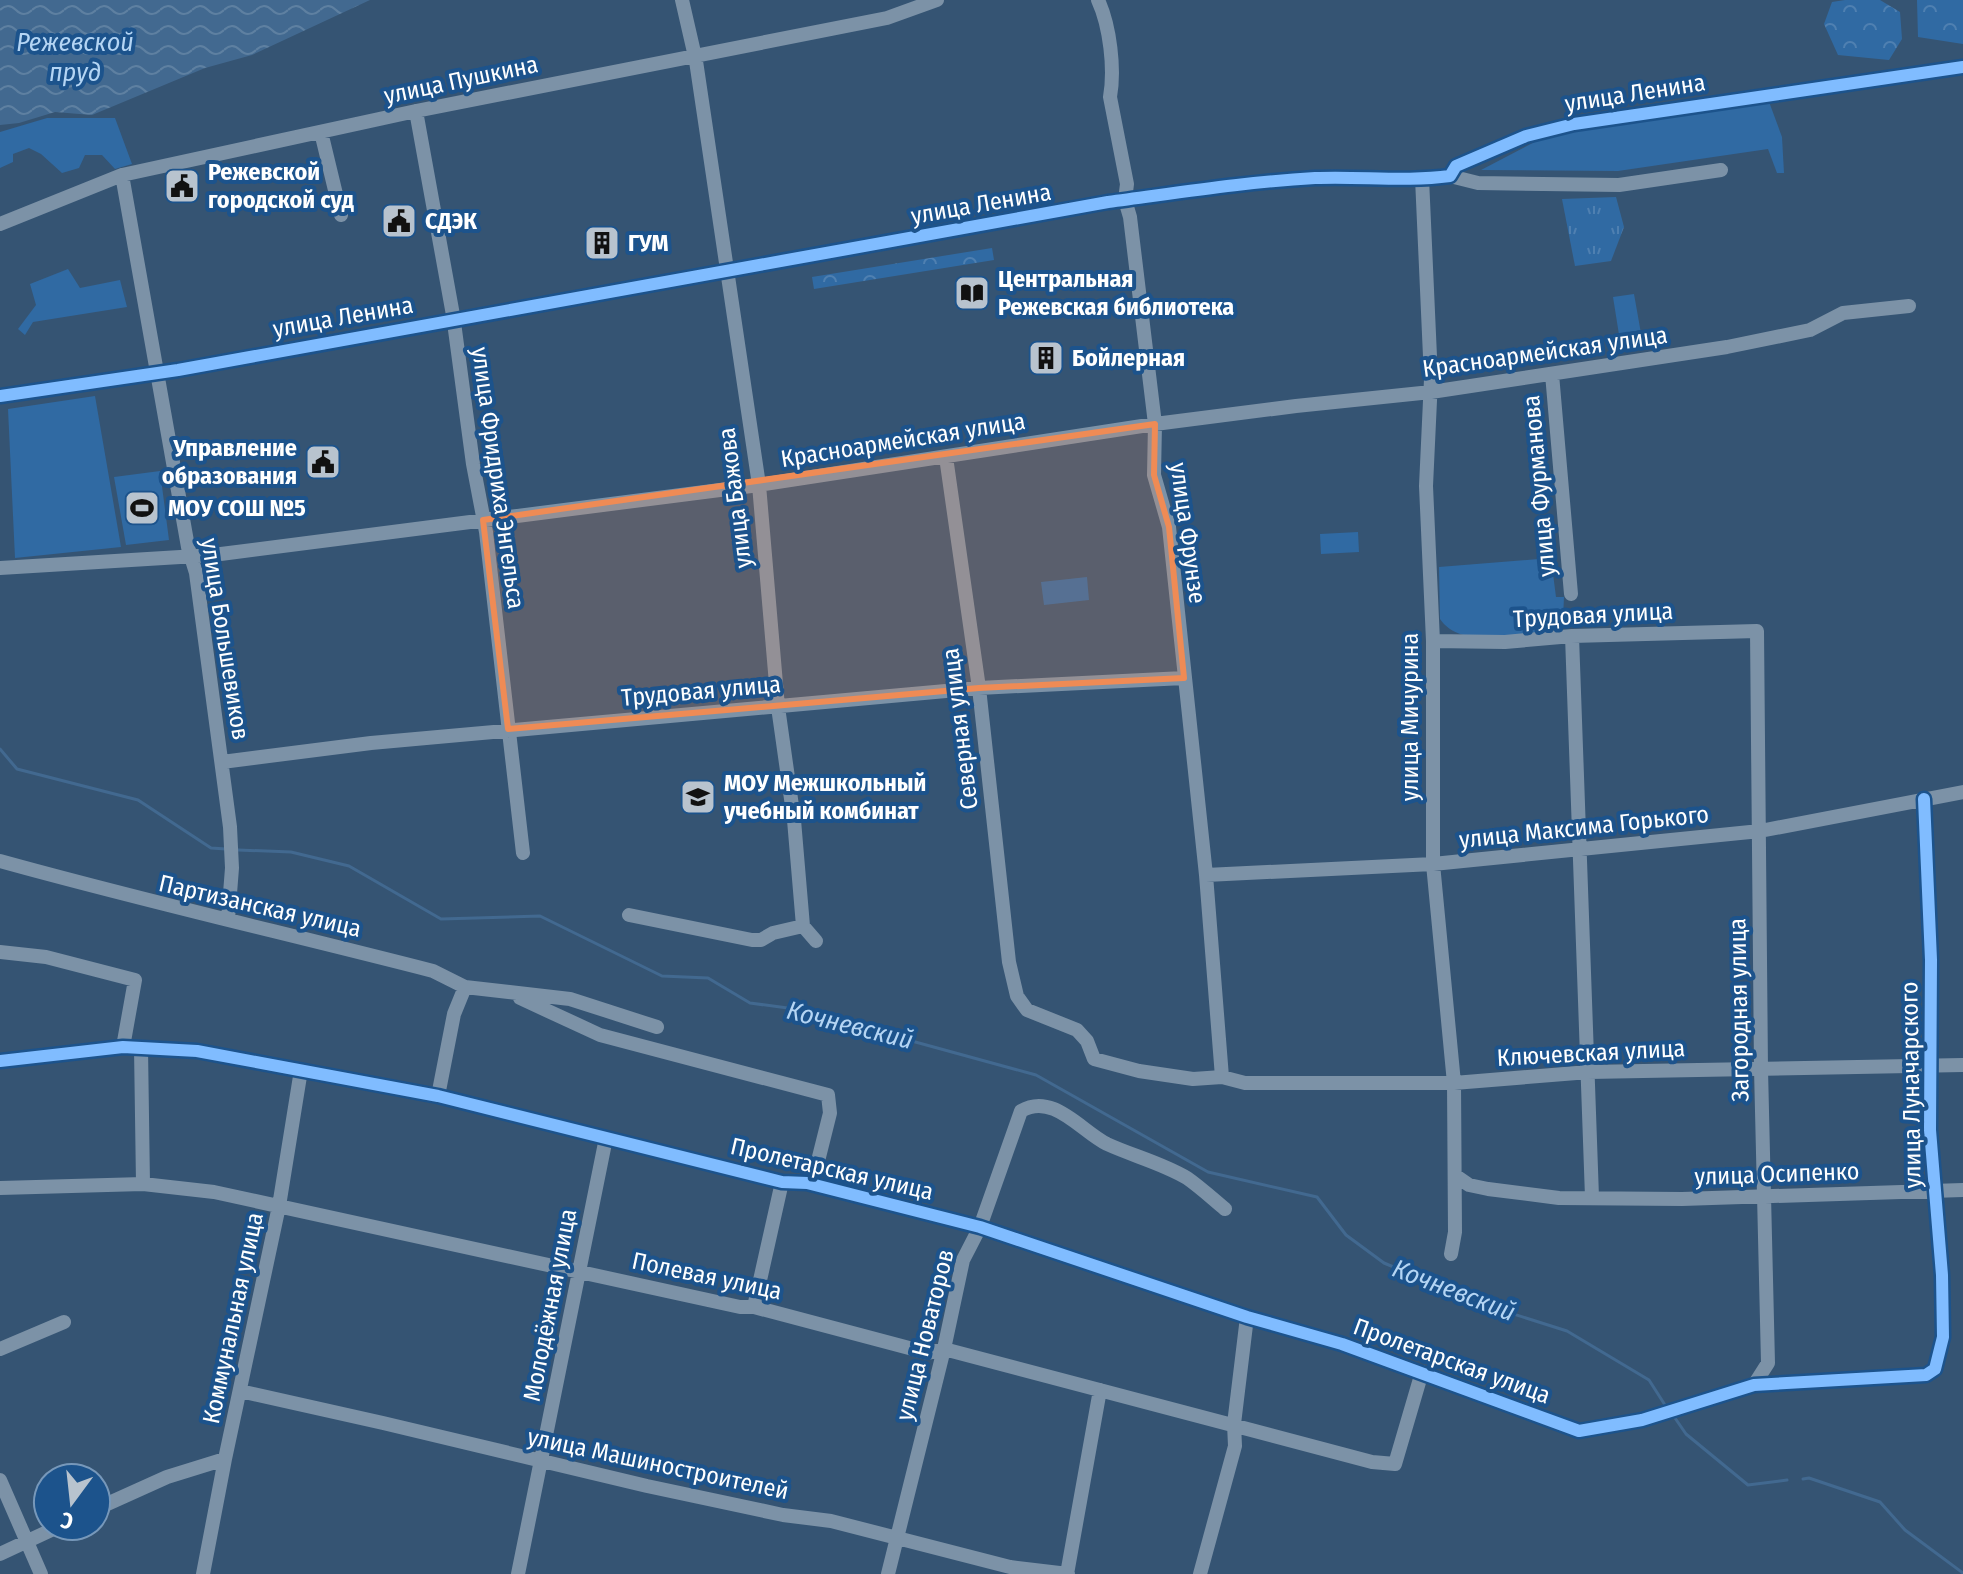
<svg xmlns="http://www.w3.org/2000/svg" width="1963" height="1574" font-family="'Fira Sans Condensed',sans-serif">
	<defs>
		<pattern id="grass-tufts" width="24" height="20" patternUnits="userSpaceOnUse" patternTransform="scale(2)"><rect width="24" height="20" fill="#306aa3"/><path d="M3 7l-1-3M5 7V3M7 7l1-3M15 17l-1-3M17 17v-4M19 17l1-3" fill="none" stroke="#4f80b1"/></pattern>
		<pattern id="forest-crowns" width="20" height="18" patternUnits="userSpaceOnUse" patternTransform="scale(2)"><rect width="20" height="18" fill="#306aa3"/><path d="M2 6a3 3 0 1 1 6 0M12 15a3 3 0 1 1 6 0" fill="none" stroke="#4f80b1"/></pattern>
		<pattern id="water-waves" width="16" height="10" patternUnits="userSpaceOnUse" patternTransform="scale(2)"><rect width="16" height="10" fill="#426990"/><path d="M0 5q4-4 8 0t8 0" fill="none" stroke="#5e80a1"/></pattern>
	</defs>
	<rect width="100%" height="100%" fill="#355473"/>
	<!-- grass -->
	<path fill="url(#grass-tufts)" d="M1616 197 1624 227 1611 261 1575 266 1562 199Z"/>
	<!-- forest -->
	<path fill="url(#forest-crowns)" d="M1845 0H1880L1900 12 1902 39 1889 60 1838 55 1824 24 1832 2Z
		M1917 0H1963V44L1918 37Z
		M992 248 994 260 814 289 812 277Z"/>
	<!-- park -->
	<path fill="#306aa3" d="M1768 99 1782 137 1784 173H1777L1768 149 1618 171 1481 170 1544 137 1568 129Z
		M47 118H115L132 164 115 169 102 155H85L79 168 62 173 41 154 29 148 13 154V162L0 168V132Z
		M68 269 80 288 120 280 127 307 33 322 25 335 18 329 36 305 30 284Z
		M1634 294 1642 339 1620 341 1613 297Z
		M95 396 121 547 15 558 8 409Z
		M160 471 169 540 126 545 114 477Z
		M1358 532 1359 552 1321 554 1320 534Z
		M1551 558 1556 597H1564L1563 619 1552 622 1543 632C1512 634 1460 649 1440 619L1439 567Z
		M1087 577 1089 600 1044 605 1041 582Z"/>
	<!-- water -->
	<path fill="url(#water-waves)" d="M0 0H370L252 55 205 68 92 115 55 112 19 123 0 125Z"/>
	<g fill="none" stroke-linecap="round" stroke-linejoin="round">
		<!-- stream -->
		<path stroke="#426990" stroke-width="3" d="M0 749 17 769 138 800 211 848 226 849
			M238 850 291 852 349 866 441 919 540 916 662 976 708 978 750 1003 795 1009 1036 1075 1208 1172 1317 1197 1346 1235 1384 1263 1482 1304 1567 1331 1649 1380 1665 1405
			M1675 1418 1686 1434 1748 1485 1787 1480
			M1803 1479 1809 1478 1880 1502 1905 1530 1963 1573"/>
		<!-- minor -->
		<path stroke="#7c92a7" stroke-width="14" d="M682 0 696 61 759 485 778 707 794 820 803 926 816 941
			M1098 0C1110 26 1115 69 1110 97L1127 184 1125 200 1130 217 1155 424 1154 475 1169 527 1206 875 1222 1077
			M416 111 453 315 473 464 486 532 523 853
			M321 132 341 215
			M122 175 188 547 196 573 230 827 232 868 228 919
			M1450 176 1478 183 1619 185 1721 170
			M1422 178 1431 379 1426 486 1433 641V864L1454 1083 1455 1232 1451 1254
			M0 224 122 175 416 111 887 18 937 0
			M1552 374 1571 594
			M0 396 178 370 1108 202C1177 193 1246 182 1315 178 1360 176 1406 182 1450 176L1456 166 1526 136 1574 124 1963 67
			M946 457 979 688 1009 962 1017 996 1027 1010 1077 1030 1087 1041 1094 1059 1139 1071 1193 1079 1222 1077 1245 1083H1454L1589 1072 1963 1065
			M0 568 213 555 759 485 1155 424 1296 406 1431 392 1727 347 1810 330 1843 313 1909 306
			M1572 636 1592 1197
			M1433 641 1505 642 1572 636 1757 631 1761 1069 1768 1363 1754 1385
			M222 762 371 743 979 688 1184 678
			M0 861C144 901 289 934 433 971L465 987 570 999 657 1027
			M1206 875 1433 864 1760 831 1963 792
			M629 915 752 940H761L773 933 803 926
			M0 952 46 957 135 980 123 1047
			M520 998 600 1035 828 1095 830 1113 814 1177 807 1183
			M141 1048 143 1184
			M0 1061 123 1047 197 1051 438 1096 782 1182 807 1183 980 1227 1247 1317 1342 1344 1579 1431 1642 1420 1754 1385 1926 1375 1935 1369 1943 1337 1942 1275 1930 1130 1931 960 1924 799
			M438 1096 454 1014 465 987
			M1456 1176 1469 1185 1488 1189 1559 1198 1682 1199 1963 1190
			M0 1188 143 1184 214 1192 740 1307H754L928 1353 944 1349 1372 1462 1395 1464 1422 1372
			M754 1307 782 1182
			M0 1349 64 1322
			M240 1391 383 1423 647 1486 783 1515 831 1521 1010 1567 1068 1574
			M0 1480 41 1574
			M96 1509 167 1477 225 1459
			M0 1554 60 1526
			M203 1574 225 1459 279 1206 301 1070
			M518 1574 606 1138
			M888 1574 944 1349 963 1260 980 1227 1021 1111C1053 1092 1081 1131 1107 1144 1133 1156 1162 1163 1187 1178 1200 1187 1213 1199 1225 1209
			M1067 1574 1100 1390
			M1200 1574 1235 1446 1234 1424 1247 1317"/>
		<defs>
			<path id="cycleway" d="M0 396 178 370 1108 202C1177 193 1246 182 1315 178 1360 176 1406 182 1450 176L1456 166 1526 136 1574 124 1963 67
				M0 1061 123 1047 197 1051 438 1096 782 1182 807 1183 980 1227 1247 1317 1342 1344 1579 1431 1642 1420 1754 1385 1926 1375 1935 1369 1943 1337 1942 1275 1930 1130 1931 960 1924 799"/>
		</defs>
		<!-- cycleway casing -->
		<use href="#cycleway" stroke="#1c538c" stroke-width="17"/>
		<!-- cycleway -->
		<use href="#cycleway" stroke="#80bcff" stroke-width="12"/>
	</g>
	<!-- marked area -->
	<path fill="#ef8b55" fill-opacity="0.2" stroke="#ef8b55" stroke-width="6" stroke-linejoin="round" d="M1155 424 1154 475 1169 527 1184 678 979 688 508 729 483 520Z"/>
	<!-- icons -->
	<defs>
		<symbol id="civic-square" viewBox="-11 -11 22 22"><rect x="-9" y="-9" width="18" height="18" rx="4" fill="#b8c3ce" stroke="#1c538c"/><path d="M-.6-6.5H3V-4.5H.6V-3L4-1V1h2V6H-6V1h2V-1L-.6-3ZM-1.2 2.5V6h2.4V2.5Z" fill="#111"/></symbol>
		<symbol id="building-square" viewBox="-11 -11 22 22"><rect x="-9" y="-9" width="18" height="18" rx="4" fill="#b8c3ce" stroke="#1c538c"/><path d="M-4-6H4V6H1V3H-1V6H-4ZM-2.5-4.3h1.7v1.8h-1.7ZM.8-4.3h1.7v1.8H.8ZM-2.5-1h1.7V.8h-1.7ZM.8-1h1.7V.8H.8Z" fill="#111"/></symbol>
		<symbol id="library-square" viewBox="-11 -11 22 22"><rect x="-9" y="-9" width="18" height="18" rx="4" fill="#b8c3ce" stroke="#1c538c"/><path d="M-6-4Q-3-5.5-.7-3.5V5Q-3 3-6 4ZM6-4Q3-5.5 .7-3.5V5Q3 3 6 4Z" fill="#111"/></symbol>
		<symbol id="stadium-square" viewBox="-11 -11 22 22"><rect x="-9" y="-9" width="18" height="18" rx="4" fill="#b8c3ce" stroke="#1c538c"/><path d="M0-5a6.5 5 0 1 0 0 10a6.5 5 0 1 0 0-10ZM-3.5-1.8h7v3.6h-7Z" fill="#111"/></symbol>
		<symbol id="school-square" viewBox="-11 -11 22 22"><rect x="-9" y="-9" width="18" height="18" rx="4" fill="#b8c3ce" stroke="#1c538c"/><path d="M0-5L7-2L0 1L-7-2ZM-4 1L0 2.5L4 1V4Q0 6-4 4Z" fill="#111"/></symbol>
	</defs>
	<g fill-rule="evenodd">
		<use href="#civic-square" x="162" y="166" width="40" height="40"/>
		<use href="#civic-square" x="379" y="201" width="40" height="40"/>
		<use href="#building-square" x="582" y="223" width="40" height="40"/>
		<use href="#library-square" x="952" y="273" width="40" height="40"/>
		<use href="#building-square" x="1026" y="338" width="40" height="40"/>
		<use href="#civic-square" x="303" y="442" width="40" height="40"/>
		<use href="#stadium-square" x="122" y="488" width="40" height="40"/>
		<use href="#school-square" x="678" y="777" width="40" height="40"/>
	</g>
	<g text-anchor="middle" stroke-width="8" stroke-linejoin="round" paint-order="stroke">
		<!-- street labels -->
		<g font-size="24" fill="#fff" stroke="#1c538c">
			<text transform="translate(461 80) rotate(-12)" y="8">улица Пушкина</text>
			<text transform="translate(1635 93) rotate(-9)" y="8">улица Ленина</text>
			<text transform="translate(981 204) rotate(-10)" y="8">улица Ленина</text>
			<text transform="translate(343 317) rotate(-10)" y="8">улица Ленина</text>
			<text transform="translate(1545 352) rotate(-8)" y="8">Красноармейская улица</text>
			<text transform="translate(903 440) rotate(-9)" y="8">Красноармейская улица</text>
			<text transform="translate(498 478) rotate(82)" y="8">улица Фридриха Энгельса</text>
			<text transform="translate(1539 486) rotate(-95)" y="8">улица Фурманова</text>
			<text transform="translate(735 498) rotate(-97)" y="8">улица Бажова</text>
			<text transform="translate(1188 533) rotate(82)" y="8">улица Фрунзе</text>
			<text transform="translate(1593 615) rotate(-3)" y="8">Трудовая улица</text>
			<text transform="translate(225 639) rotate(81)" y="8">улица Большевиков</text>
			<text transform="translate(701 691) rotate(-5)" y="8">Трудовая улица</text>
			<text transform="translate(1410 717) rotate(-90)" y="8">улица Мичурина</text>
			<text transform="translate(960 729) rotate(-97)" y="8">Северная улица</text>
			<text transform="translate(1584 827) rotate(-6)" y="8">улица Максима Горького</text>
			<text transform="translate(260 906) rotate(13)" y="8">Партизанская улица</text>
			<text transform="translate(1739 1010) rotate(-91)" y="8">Загородная улица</text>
			<text transform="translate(1591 1053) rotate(-3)" y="8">Ключевская улица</text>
			<text transform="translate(1911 1085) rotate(-91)" y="8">улица Луначарского</text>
			<text transform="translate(832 1169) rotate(13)" y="8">Пролетарская улица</text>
			<text transform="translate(1777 1174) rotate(-2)" y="8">улица Осипенко</text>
			<text transform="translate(707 1276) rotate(12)" y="8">Полевая улица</text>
			<text transform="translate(550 1305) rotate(-79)" y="8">Молодёжная улица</text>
			<text transform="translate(233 1318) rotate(-78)" y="8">Коммунальная улица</text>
			<text transform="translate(925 1335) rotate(-76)" y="8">улица Новаторов</text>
			<text transform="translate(1452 1361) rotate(20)" y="8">Пролетарская улица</text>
			<text transform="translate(658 1464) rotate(12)" y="8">улица Машиностроителей</text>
		</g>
		<!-- poi labels -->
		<g font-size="24" font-weight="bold" fill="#fff" stroke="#1c538c" text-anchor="start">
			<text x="208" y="180">Режевской<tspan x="208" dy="28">городской суд</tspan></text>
			<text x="425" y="229">СДЭК</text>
			<text x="628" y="251">ГУМ</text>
			<text x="998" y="287">Центральная<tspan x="998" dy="28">Режевская библиотека</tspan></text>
			<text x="1072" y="366">Бойлерная</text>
			<text x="297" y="456" text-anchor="end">Управление<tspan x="297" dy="28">образования</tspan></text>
			<text x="168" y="516">МОУ СОШ №5</text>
			<text x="724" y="791">МОУ Межшкольный<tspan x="724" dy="28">учебный комбинат</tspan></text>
		</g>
		<!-- water labels -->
		<g font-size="26" font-style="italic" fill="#b4d5f4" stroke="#1c538c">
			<text x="75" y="51">Режевской<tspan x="75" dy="30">пруд</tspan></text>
			<text transform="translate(850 1025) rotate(14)" y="9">Кочневский</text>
			<text transform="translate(1454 1290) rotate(21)" y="9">Кочневский</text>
		</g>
	</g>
	<!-- north arrow -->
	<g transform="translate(72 1502) rotate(195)"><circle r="38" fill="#1c538c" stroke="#7798ba" stroke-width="2"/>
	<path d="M0-6L14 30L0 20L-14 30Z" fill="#b8c3ce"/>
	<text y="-12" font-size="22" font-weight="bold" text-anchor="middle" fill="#ffffff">С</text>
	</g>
</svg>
